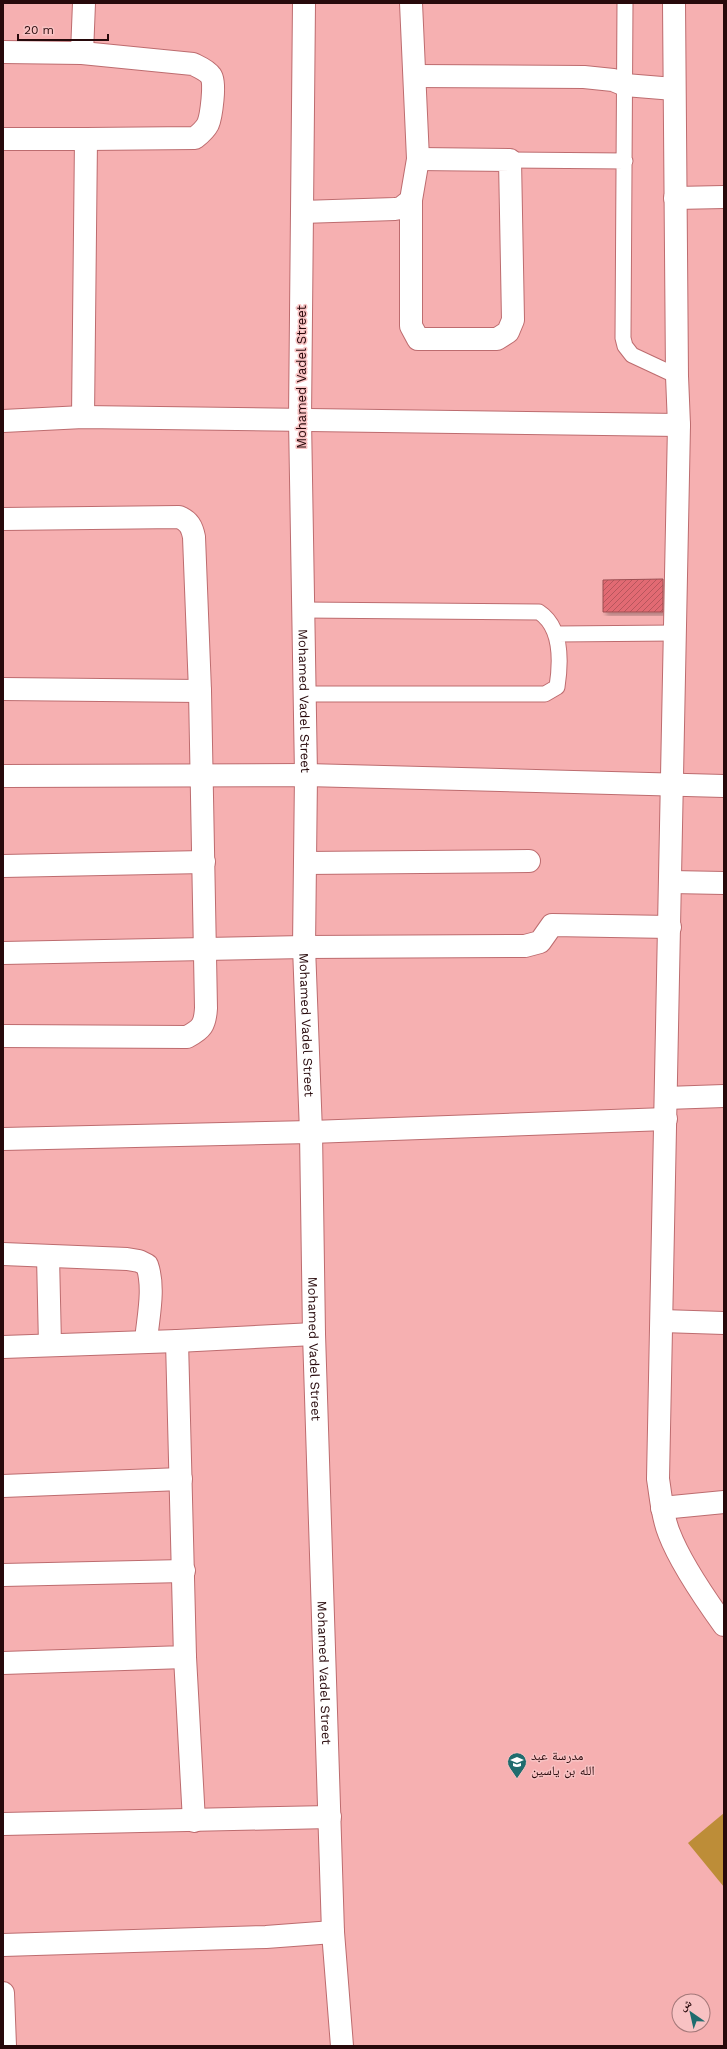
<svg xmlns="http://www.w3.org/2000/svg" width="727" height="2049" font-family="'Work Sans','Noto Naskh Arabic',sans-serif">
	<defs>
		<pattern id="building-hatch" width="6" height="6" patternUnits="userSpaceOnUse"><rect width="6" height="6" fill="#e26b73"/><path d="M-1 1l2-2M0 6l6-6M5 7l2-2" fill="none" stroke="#b7565d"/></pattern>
		<filter id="shadow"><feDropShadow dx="3.5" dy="3.5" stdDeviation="2" flood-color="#0004"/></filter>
	</defs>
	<rect width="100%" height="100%" fill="#f6b0b1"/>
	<!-- garden -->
	<path fill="#bd8d38" d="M724 1813V1887L688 1843Z"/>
	<!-- building -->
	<path fill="url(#building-hatch)" stroke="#9c4f53" filter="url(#shadow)" d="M663 579V612H603V580Z"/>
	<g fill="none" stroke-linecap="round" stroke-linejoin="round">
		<defs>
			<path id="lane" d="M625 3 623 338 625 346 632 355 677 376
				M510 160 625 161
				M303 610 539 612C562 627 561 661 557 687L545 694H304
				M557 634 675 633"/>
			<g id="street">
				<path id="s1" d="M304 3 300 419 306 775 304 947 311 1132 314 1334 333 1932 342 2046"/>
				<path d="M674 3 677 376 679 425 658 1479C661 1497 662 1516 669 1533 680 1562 706 1600 724 1625"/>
				<path d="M3 52 82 53 84 3"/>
				<path d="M82 53 193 64C199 67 207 70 211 76 216 82 211 117 208 124 205 130 200 134 195 138L86 139"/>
				<path d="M415 76 584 77 613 80 625 85 674 89"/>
				<path d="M3 139H86L83 417"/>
				<path d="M675 198 724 197"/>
				<path d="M411 200V326L418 339H497L508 332 513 320 510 160 418 159"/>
				<path d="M302 212 395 209 401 208 411 200 418 159 411 3"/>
				<path d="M3 421 83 417 679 425"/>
				<path d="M3 519 179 517C189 521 192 527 194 537L200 691 206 1008C205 1025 202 1029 187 1037L3 1036"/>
				<path d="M3 689 200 691"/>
				<path d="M3 776 306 775 724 786"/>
				<path d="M305 863 529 861"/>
				<path d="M3 866 204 862"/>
				<path d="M671 882 724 883"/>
				<path d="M3 953 304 947 525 946 540 942 552 925 670 927"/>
				<path d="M666 1098 724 1096"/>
				<path d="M3 1139 311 1132 666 1119"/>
				<path d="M3 1254 127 1259 139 1261 147 1265C155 1288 148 1317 146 1341"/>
				<path d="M48 1256 50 1345"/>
				<path d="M662 1321 724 1323"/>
				<path d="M3 1347 177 1341 314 1334"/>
				<path d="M3 1486 181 1479"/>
				<path d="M662 1508 724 1502"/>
				<path d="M3 1575 184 1571"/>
				<path d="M185 1657 194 1821"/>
				<path d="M3 1663 185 1657 177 1341"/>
				<path d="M3 1824 330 1817"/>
				<path d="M3 1945 266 1937 333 1932"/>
				<path d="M3 1993 5 2046"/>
			</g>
		</defs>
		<!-- lane casing -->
		<use href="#lane" stroke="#bd6c6f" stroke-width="17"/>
		<!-- street casing -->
		<use href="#street" stroke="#bd6c6f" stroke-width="24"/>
		<!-- lane -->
		<use href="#lane" stroke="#fff" stroke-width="15"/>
		<!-- street -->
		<use href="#street" stroke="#fff" stroke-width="22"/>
	</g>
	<!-- icons -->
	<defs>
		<symbol id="school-pin" viewBox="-11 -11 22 30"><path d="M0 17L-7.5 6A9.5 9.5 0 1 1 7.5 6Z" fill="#206c6e" stroke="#f8c2c3"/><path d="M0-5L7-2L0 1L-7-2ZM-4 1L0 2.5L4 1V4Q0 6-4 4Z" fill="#fff"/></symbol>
	</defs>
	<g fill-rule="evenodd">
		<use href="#school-pin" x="506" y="1751" width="22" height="30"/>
	</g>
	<g text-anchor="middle" stroke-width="3" stroke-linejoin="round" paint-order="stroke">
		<!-- street labels -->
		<g font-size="13" fill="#27090b" stroke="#f8c2c3">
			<text transform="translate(301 377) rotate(-90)" y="5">Mohamed Vadel Street</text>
			<text dy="5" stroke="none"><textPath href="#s1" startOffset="698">Mohamed Vadel Street</textPath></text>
			<text dy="5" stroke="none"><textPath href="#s1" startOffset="1022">Mohamed Vadel Street</textPath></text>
			<text dy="5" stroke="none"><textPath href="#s1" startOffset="1346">Mohamed Vadel Street</textPath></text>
			<text dy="5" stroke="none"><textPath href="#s1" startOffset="1670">Mohamed Vadel Street</textPath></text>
		</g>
		<!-- poi labels -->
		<g font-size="13" fill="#27090b" stroke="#f8c2c3" text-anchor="start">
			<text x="531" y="1760">مدرسة عبد<tspan x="531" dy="15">الله بن ياسين</tspan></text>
		</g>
	</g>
	<!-- border -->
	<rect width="727" height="2049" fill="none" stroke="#27090b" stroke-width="8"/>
	<!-- north arrow -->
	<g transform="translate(691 2013) rotate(326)"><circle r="19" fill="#f8c2c3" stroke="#a47879"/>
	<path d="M0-3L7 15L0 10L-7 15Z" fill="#206c6e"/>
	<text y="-6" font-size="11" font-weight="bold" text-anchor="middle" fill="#27090b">ش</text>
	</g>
	<!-- scale -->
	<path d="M18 34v6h90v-6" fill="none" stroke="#27090b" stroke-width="2"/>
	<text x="24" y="34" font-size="12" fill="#27090b" stroke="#f8c2c3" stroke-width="3" paint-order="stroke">20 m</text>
</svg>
